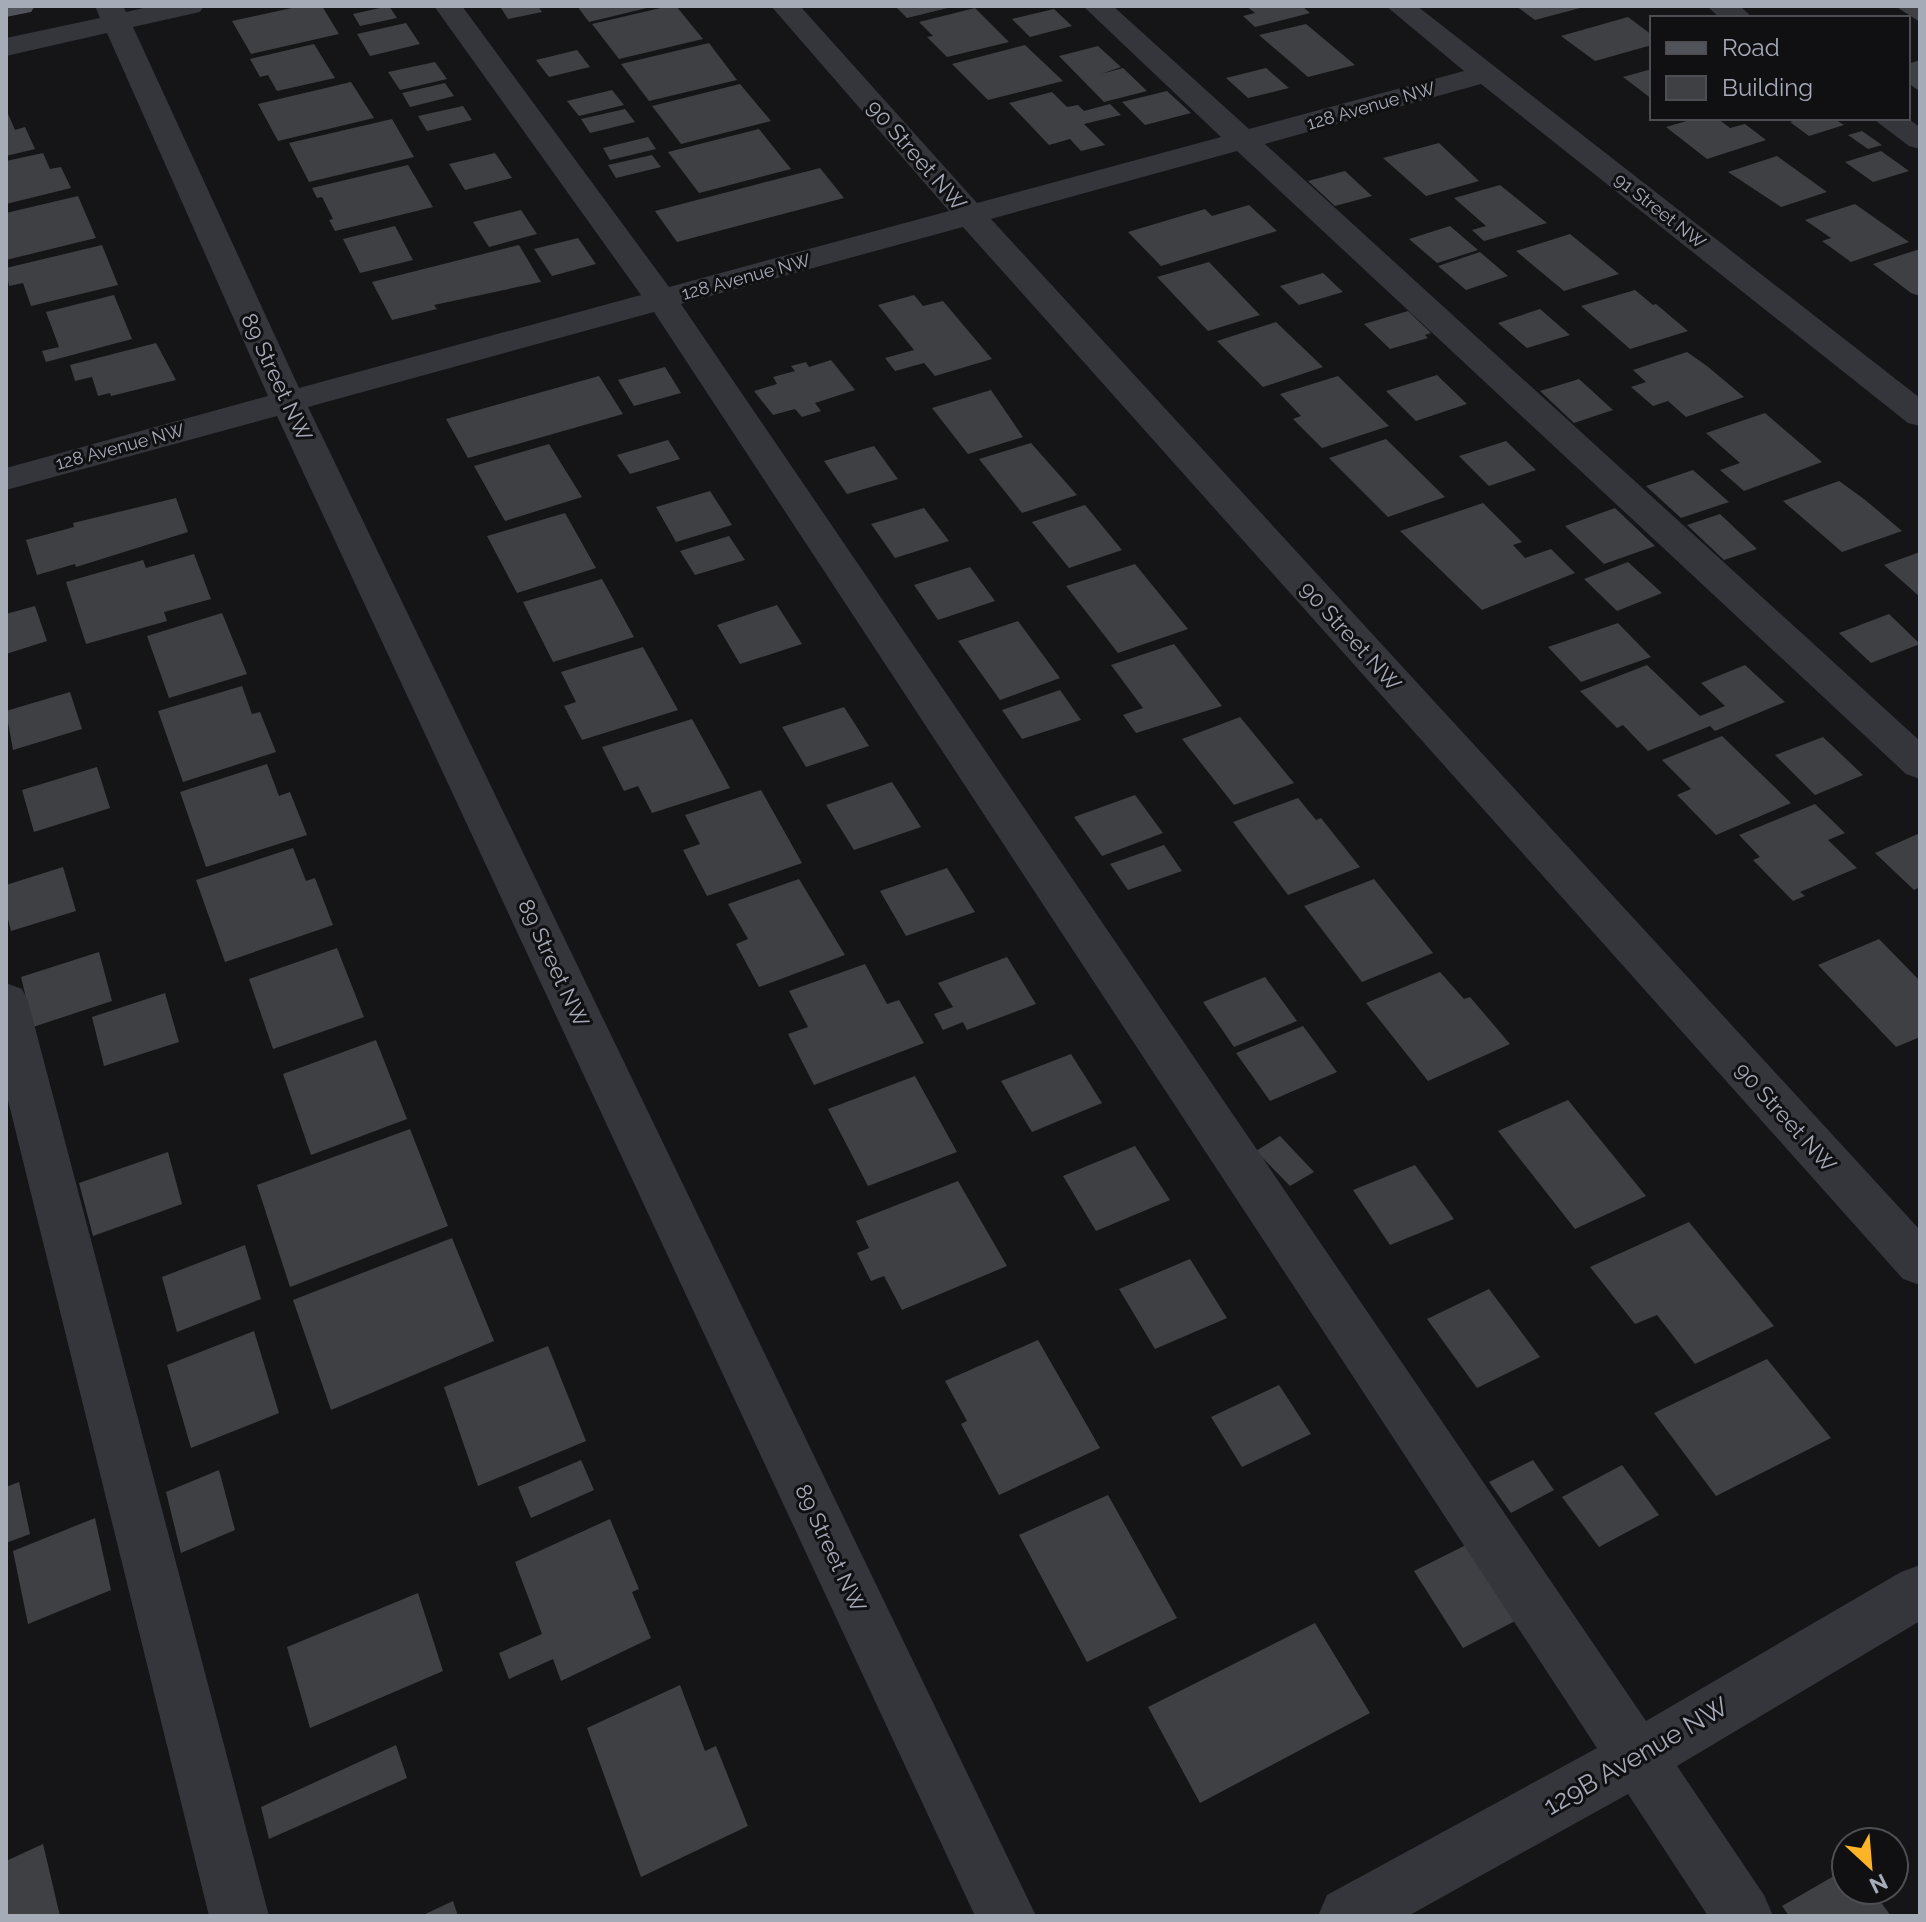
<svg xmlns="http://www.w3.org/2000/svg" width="1926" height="1922" font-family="Raleway,sans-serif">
	<rect width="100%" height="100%" fill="#151517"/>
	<!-- building -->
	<path fill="#3f4044" d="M301 6H322L339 34 251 54 232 21Z
		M389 6 397 18 360 26 353 14Z
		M510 6H538L542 12 508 19 501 8Z
		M577 6H651V7L589 22Z
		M669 6H676L703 39 619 59 592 24Z
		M895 6H952V7L907 18Z
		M1246 6H1302L1310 13 1255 27 1243 16 1255 13Z
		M1516 6H1584V7L1535 20Z
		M1895 6H1920V22Z
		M975 8 1009 42 947 57 927 37 933 36 919 22Z
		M1054 9 1072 26 1030 37 1012 19Z
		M1628 17 1652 35V45L1595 61 1561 36Z
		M406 23 420 44 370 56 357 34Z
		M1306 24 1330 44 1355 65 1308 77 1259 35Z
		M709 43 737 80 649 101 621 64Z
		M314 44 335 78 277 91 268 75 260 77 250 59Z
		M1025 45 1063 81 988 100 952 64Z
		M1098 46 1121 67 1101 74 1123 68 1147 91 1104 102 1059 56Z
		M577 50 590 67 549 77 536 60Z
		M1920 60V89L1918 90 1908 83V64Z
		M435 62 447 79 400 90 388 72Z
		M1266 68 1289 88 1248 98 1226 78Z
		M1652 69V99L1623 77Z
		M351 82 374 118 278 141 258 104Z
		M445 83 454 96 410 107 402 93Z
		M740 84 771 121 681 144 652 106Z
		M612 90 624 105 579 116 567 101Z
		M1167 91 1191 113 1145 125 1122 102Z
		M1052 92 1067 107 1078 105 1084 111 1110 104 1121 115 1084 124 1105 145 1081 151 1070 139 1049 145 1009 103Z
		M463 106 472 120 427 131 418 116Z
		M6 109 15 130 25 127 35 149 6 156Z
		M625 109 635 122 590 133 581 119Z
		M1697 118H1717L1730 128 1745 124 1766 140 1707 159 1666 127Z
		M1802 118H1833L1844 125 1809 136 1790 122Z
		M392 119 414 157 309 182 289 143Z
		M759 129 791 169 699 193 668 152Z
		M1862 131 1882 145 1868 149 1848 135Z
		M648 137 656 149 610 160 603 148Z
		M1439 143 1479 181 1426 196 1383 158Z
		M1881 151 1909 171 1873 182 1845 162Z
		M43 153 50 169 61 167 71 188 6 204V161Z
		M495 153 512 178 465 190 449 164Z
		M652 155 661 167 616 178 608 165Z
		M1777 156 1827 192 1781 207 1728 172Z
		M408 165 433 207 335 231 329 220 333 219 322 197 317 198 312 188Z
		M820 168 844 198 677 242 655 211Z
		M1345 171 1372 196 1335 206 1308 181Z
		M1500 185 1547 223 1484 241 1472 230 1486 226 1454 198Z
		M78 196 96 238 6 260V213Z
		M1855 204 1909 242 1851 262 1822 241 1831 238 1805 220Z
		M1249 205 1277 231 1161 266 1128 232 1205 209 1212 216Z
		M521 210 537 234 489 247 473 222Z
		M395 226 413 260 360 273 343 239Z
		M1450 226 1478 250 1437 263 1409 239Z
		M1570 234 1619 274 1564 291 1516 251Z
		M578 238 596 264 552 276 534 249Z
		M102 245 118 285 31 306 23 283 9 286 6 268Z
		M519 245 541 282 434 305 437 309 392 320 372 282Z
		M1920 249V296L1911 293 1873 264Z
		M1480 252 1508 276 1466 290 1438 266Z
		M1209 262 1260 315 1208 331 1157 277Z
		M1323 273 1343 292 1299 305 1280 286Z
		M1635 290 1653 305 1656 304 1688 331 1630 349 1581 306Z
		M114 295 132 339 46 362 42 351 59 347 46 312Z
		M914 295 923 306 943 301 992 359 935 376 924 363 895 371 885 358 914 350 878 305Z
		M1540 309 1570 335 1527 348 1498 323Z
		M1408 311 1431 333 1425 335 1428 338 1390 349 1364 324Z
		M1276 322 1323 367 1263 387 1217 341Z
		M156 343 176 380 111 396 110 393 98 396 92 377 75 381 70 365Z
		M1687 352 1707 366 1744 397 1686 417 1668 401 1653 406 1631 387 1646 382 1633 370Z
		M831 360 855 390 815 403 821 411 802 417 795 409 773 415 754 391 777 384 773 377 795 371 791 366 806 362 809 367Z
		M665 367 681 393 634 406 618 380Z
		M1437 375 1467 404 1416 421 1386 391Z
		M599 376 623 414 468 458 446 419Z
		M1338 376 1389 426 1322 448 1293 419 1301 416 1280 394Z
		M1579 379 1613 410 1574 423 1540 391Z
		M991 390 1023 437 968 454 932 408Z
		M1765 413 1822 462 1744 491 1720 470 1740 463 1706 433Z
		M1386 439 1445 497 1388 517 1329 458Z
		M668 440 680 459 630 474 617 455Z
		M1506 441 1536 470 1489 486 1459 456Z
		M1031 443 1077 495 1022 513 979 459Z
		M549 444 582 497 505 521 474 466Z
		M874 446 898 479 847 494 824 461Z
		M1693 470 1729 502 1681 518 1646 486Z
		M1839 481 1864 499 1902 531 1842 552 1783 501Z
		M710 491 732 525 676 542 656 507Z
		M176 498 188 532 76 567 75 564 37 575 26 540 74 527 73 523Z
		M1483 503 1522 542 1513 545 1525 558 1551 549 1575 573 1482 610 1400 531Z
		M1085 505 1122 550 1069 568 1032 522Z
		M924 508 949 541 895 558 871 524Z
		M1615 508 1655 546 1604 564 1565 526Z
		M565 513 596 568 517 593 487 536Z
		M1720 514 1757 549 1724 560 1687 525Z
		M729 536 745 560 695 575 680 551Z
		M1920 552V597L1884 565Z
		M194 554 211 599 164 612 167 621 86 644 66 582 143 560 146 568Z
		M1628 562 1662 593 1617 611 1584 579Z
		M1135 564 1188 629 1118 653 1066 586Z
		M970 567 995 601 938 620 914 585Z
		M602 579 634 637 553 662 523 602Z
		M777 605 802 644 740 664 717 625Z
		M35 606 47 641 6 654V614Z
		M222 613 247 674 169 698 147 636Z
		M1889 614 1920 644 1871 663 1839 633Z
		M1018 621 1060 678 1000 700 958 641Z
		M1618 623 1651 657 1581 682 1548 647Z
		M1174 644 1222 706 1136 733 1123 715 1143 708 1111 665Z
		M643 647 678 710 582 740 564 706 576 702 561 672Z
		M1647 665 1700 716 1725 706 1701 683 1745 665 1785 702 1715 731 1710 726 1648 751 1623 725 1617 728 1580 691Z
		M242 686 252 714 260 712 276 752 183 782 158 711Z
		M1060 690 1081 720 1022 739 1002 710Z
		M70 692 82 729 13 750 6 711Z
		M844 707 869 746 806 767 782 727Z
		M1240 717 1294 783 1234 805 1182 739Z
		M692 719 730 788 652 813 638 786 624 791 602 747Z
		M1722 736 1791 803 1716 835 1677 795 1691 789 1662 760Z
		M1823 737 1863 775 1815 795 1775 755Z
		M267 764 279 796 290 792 307 835 206 867 180 792Z
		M97 767 110 808 34 832 22 790Z
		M892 782 921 827 854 850 826 805Z
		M761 790 802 863 707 896 683 850 700 844 685 815Z
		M1135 795 1163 833 1102 856 1074 817Z
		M1298 798 1316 820 1321 818 1360 867 1288 895 1233 822Z
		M1815 804 1845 833 1828 840 1857 868 1800 892 1805 896 1793 901 1753 860 1760 857 1739 835Z
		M1920 833V887L1914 890 1875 853Z
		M1164 845 1182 871 1128 890 1110 864Z
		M293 848 306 881 315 878 333 925 225 962 196 880Z
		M63 867 76 911 11 931 6 911V885Z
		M947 868 975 912 906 936 880 891Z
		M799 879 845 955 759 987 736 944 748 939 728 904Z
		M1374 879 1433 953 1362 982 1304 906Z
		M1879 939 1920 981V1037L1896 1047 1818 965Z
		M337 948 364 1017 273 1049 249 979Z
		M99 952 112 1001 33 1027 21 977Z
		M1007 957 1036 1004 967 1030 963 1022 943 1030 934 1014 953 1007 938 983Z
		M865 964 887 1004 899 1000 924 1043 814 1085 788 1034 808 1027 789 991Z
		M1440 972 1464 999 1470 997 1510 1044 1428 1081 1366 1003Z
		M1265 977 1297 1021 1234 1047 1203 1002Z
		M165 993 179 1042 104 1066 92 1017Z
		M1303 1026 1337 1072 1270 1101 1236 1053Z
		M376 1040 407 1119 311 1155 283 1074Z
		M1071 1054 1102 1103 1032 1132 1001 1081Z
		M915 1076 957 1152 868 1186 828 1109Z
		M1568 1100 1646 1196 1575 1229 1498 1131Z
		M410 1129 448 1226 290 1287 257 1185Z
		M1280 1136 1314 1172 1290 1186 1256 1151Z
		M1135 1146 1170 1200 1096 1231 1063 1176Z
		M168 1152 182 1204 93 1236 79 1183Z
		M1415 1165 1454 1219 1390 1245 1353 1190Z
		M958 1181 1007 1266 902 1310 884 1276 871 1281 857 1253 869 1248 856 1221Z
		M1689 1222 1774 1326 1695 1364 1657 1315 1635 1324 1590 1267Z
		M452 1238 494 1341 331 1410 293 1300Z
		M245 1245 261 1299 177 1332 162 1277Z
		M1190 1259 1227 1318 1155 1349 1119 1289Z
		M1489 1289 1540 1357 1477 1388 1427 1319Z
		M254 1331 279 1413 191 1448 167 1365Z
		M1038 1340 1100 1448 999 1495 961 1424 967 1421 945 1381Z
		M548 1346 586 1441 478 1486 444 1387Z
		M1767 1359 1831 1438 1716 1496 1654 1413Z
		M1279 1385 1311 1434 1242 1467 1211 1417Z
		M581 1460 594 1490 531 1518 518 1487Z
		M1533 1460 1554 1490 1511 1513 1489 1482Z
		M1622 1465 1659 1515 1599 1547 1562 1497Z
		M219 1470 235 1530 181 1553 166 1492Z
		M19 1482 30 1534 6 1543V1487Z
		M1108 1495 1177 1618 1087 1662 1019 1535Z
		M95 1518 111 1590 28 1624 13 1551Z
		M610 1519 639 1589 632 1592 651 1638 561 1681 553 1659 509 1679 499 1653 542 1634 515 1562Z
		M1488 1534 1538 1609 1463 1648 1414 1571Z
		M418 1593 443 1671 310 1728 287 1647Z
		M1315 1623 1370 1713 1200 1803 1148 1707Z
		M680 1685 705 1751 716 1746 748 1826 641 1877 587 1728Z
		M396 1745 407 1778 269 1839 261 1807Z
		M43 1844 60 1916H6V1861Z
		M1846 1869V1890H1872L1891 1916H1789L1782 1906Z
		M453 1901 458 1916H421Z"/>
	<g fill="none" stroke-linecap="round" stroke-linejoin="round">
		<!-- minor -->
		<path fill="#35363c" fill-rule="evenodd" d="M95 6H123L126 12 152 6H204L200 12 133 27 299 388 641 295 434 6H462L669 287 949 211 771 6H800L977 203 1221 137 1083 6H1113L1249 129 1464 71 1386 6H1417L1920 398V426L1908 423 1481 84 1265 144 1920 741V779L1906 774 1237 151 991 219 1920 1230V1285L1903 1279 963 227 681 304 1646 1721 1901 1572 1920 1565V1621L1677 1766 1764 1895 1773 1916H1708L1628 1794 1408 1916H1318L1327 1895 1597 1748 654 312 308 407 1036 1916H975L277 416 6 490V468L268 396 107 33 6 56V38L100 18Z
			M1707 6H1740L1753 18H1720Z
			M1872 118H1907L1920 127V149L1909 146Z
			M6 983 22 989 28 1001 269 1916H209L6 1092Z"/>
		<!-- major -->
		<path fill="#51535b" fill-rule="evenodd" d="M6 6H35L31 12 6 17Z"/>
	</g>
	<g text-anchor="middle" stroke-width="6" stroke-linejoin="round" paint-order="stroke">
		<!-- far-street labels -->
		<g font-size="18" fill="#a6abb8" stroke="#101012">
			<text transform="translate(1371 106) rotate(-16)" y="6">128 Avenue NW</text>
			<text transform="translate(1660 211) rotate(38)" y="6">91 Street NW</text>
			<text transform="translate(746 277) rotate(-15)" y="6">128 Avenue NW</text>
			<text transform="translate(120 447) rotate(-15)" y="6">128 Avenue NW</text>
		</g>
		<!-- street labels -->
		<g font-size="22" fill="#a6abb8" stroke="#101012">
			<text transform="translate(917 155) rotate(49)" y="8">90 Street NW</text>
			<text transform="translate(277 377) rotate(65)" y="8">89 Street NW</text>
			<text transform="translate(1351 636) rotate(48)" y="8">90 Street NW</text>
			<text transform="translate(554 963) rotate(65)" y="8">89 Street NW</text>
			<text transform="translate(1786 1117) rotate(48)" y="8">90 Street NW</text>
			<text transform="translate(831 1548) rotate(65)" y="8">89 Street NW</text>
		</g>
		<!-- near-street labels -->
		<g font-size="26" fill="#a6abb8" stroke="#101012">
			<text transform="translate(1636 1756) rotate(-30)" y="9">129B Avenue NW</text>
		</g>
	</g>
	<!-- border -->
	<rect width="1926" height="1922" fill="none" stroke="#a6abb8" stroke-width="16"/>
	<!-- legend -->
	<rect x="1650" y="16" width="260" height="104" fill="#101012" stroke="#4c4e54" stroke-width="2"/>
	<rect x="1666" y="42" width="40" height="12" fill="#51535b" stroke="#4c4e54" stroke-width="2"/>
	<text x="1722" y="56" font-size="24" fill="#a6abb8">Road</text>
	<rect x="1666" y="76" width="40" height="24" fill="#3f4044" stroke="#4c4e54" stroke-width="2"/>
	<text x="1722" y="96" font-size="24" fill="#a6abb8">Building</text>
	<!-- north arrow -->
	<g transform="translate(1870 1866) rotate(154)"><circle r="38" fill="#101012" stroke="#4c4e54" stroke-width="2"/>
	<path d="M0-6L14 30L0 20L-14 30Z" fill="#fcb427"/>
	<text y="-12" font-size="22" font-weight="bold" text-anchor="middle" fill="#a6abb8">N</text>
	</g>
</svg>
